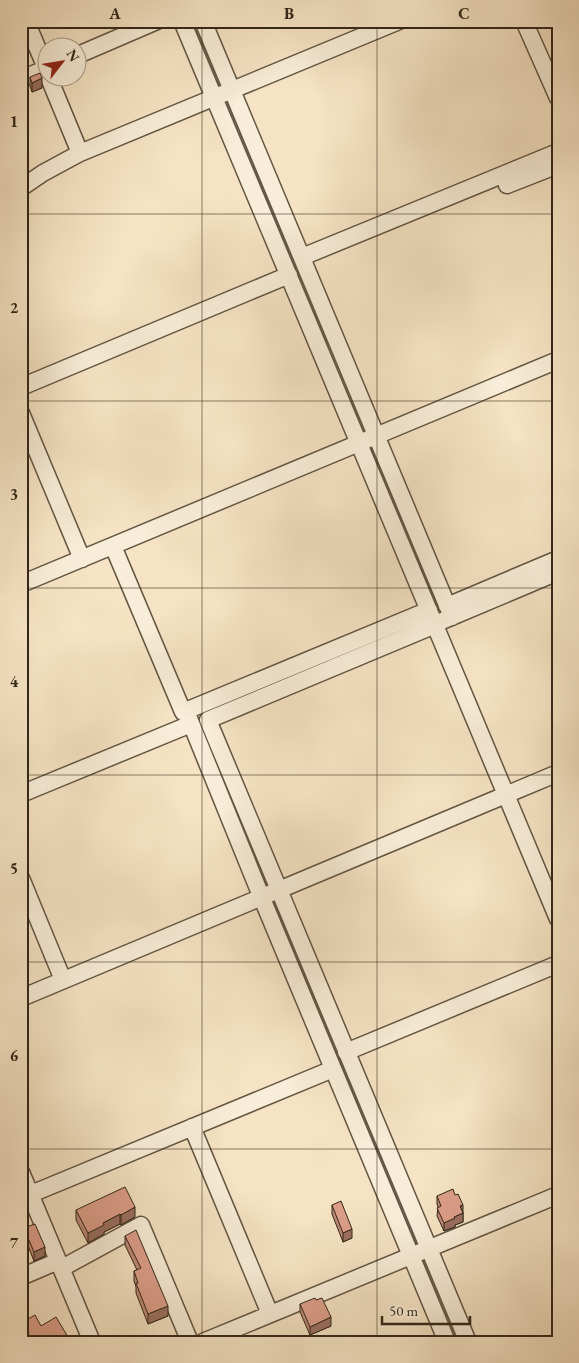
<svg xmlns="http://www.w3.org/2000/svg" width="579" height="1363" font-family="'EB Garamond',serif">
	<rect width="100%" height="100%" fill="#f5e3c3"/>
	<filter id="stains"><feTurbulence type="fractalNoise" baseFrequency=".004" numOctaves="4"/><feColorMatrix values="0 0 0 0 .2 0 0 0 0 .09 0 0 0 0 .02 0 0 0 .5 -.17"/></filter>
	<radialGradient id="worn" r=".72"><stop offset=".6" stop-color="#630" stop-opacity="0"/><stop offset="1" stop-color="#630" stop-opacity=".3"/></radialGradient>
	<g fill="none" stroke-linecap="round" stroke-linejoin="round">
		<!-- stream -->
		<path stroke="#728178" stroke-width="4" d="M194 21 221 87
			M227 100 329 345
			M354 650 377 640
			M221 776 268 889
			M272 898 418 1247
			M423 1257 458 1342"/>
		<defs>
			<path id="minor" d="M26 21 48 73
				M182 21 558 919
				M203 21 452 617
				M524 21 558 98
				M78 55 157 21
				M49 78 80 153
				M21 79 48 68
				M507 185 558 165
				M21 188 43 173 80 153 399 21
				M302 257 558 152
				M21 387 289 275
				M21 413 82 559
				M113 546 183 712 429 610
				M21 584 558 360
				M447 606 558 559
				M442 621 558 572
				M435 625 208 720 468 1342
				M186 711 261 896 447 1342
				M21 794 191 724
				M21 878 63 980
				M21 998 558 773
				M346 1052 558 964
				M192 1127 270 1314
				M21 1172 92 1342
				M31 1194 333 1069
				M62 1268 141 1225 190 1342
				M21 1277 58 1261
				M203 1342 558 1195"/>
		</defs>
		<!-- minor casing -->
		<use href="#minor" stroke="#625543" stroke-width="19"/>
		<!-- minor -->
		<use href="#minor" stroke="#f8edd8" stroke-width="16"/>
	</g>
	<!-- wall -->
	<path fill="#bd8876" stroke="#312618" d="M30 77 42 88 32 92 30 86Z
		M437 1196 463 1213V1222L455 1225V1227L444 1231 437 1216 438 1207 437 1204Z
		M332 1205 352 1238 343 1242 332 1214Z
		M76 1210 135 1217 121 1225 120 1224 104 1232V1234L88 1243 76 1220Z
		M24 1228 45 1256 34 1261 24 1236Z
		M125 1236 168 1316 148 1324 136 1293V1287L134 1281V1271L137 1270 125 1245Z
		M300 1304 331 1326 310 1335 300 1312Z"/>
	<!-- shaded-wall -->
	<path fill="#9a6f60" stroke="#312618" d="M42 78V88L32 92V83Z
		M463 1205V1213L460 1206Z
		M135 1207V1217L121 1225V1215Z
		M463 1213V1222L455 1225V1227L444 1231V1223L454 1217Z
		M120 1214V1224L104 1232V1234L88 1243V1233L103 1223Z
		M352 1229V1238L343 1242V1233Z
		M45 1247V1256L34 1261V1252Z
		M168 1306V1316L148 1324V1314Z
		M331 1317V1326L310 1335V1327Z"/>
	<!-- building -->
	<path fill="#dc9e89" stroke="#312618" d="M40 73 42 78 32 83 30 77Z
		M125 1187 135 1207 121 1215 120 1214 103 1223 104 1225 88 1233 76 1210Z
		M453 1189 455 1195 458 1194 463 1205 460 1206 463 1213 454 1217 455 1218 444 1223 437 1208 441 1206 437 1196Z
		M341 1201 352 1229 343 1233 332 1205Z
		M35 1224 45 1247 34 1252 24 1228Z
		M136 1230 168 1306 148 1314 136 1283H138L134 1271 141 1268 125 1236Z
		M315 1298 316 1300 322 1298 331 1317 310 1327 300 1304Z
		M35 1315 41 1326 56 1317 71 1342H21V1323Z"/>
	<!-- grid -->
	<path fill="none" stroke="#312618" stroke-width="1" stroke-opacity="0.55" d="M202 21V1342M377 21V1342M21 214H558M21 401H558M21 588H558M21 775H558M21 962H558M21 1149H558"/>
	<!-- margin -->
	<rect width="579" height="1363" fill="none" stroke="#f5e3c3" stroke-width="55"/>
	<!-- north arrow -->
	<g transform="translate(62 62) rotate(59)"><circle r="24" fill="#f8edd8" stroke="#a89d8b"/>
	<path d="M0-4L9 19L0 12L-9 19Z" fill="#8f2418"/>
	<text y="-8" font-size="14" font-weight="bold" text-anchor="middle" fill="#312618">N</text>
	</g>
	<!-- scale -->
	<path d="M382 1316v8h88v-8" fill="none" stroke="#312618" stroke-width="2.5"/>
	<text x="389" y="1316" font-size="15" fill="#312618" stroke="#f8edd8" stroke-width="4" paint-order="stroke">50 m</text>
	<rect x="28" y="28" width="524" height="1308" fill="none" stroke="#312618" stroke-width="2"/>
	<g font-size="16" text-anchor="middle" font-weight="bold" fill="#312618">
		<text x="115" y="19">A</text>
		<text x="289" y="19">B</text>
		<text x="464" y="19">C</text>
		<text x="14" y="127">1</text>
		<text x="14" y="313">2</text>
		<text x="14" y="500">3</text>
		<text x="14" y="687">4</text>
		<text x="14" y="874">5</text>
		<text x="14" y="1061">6</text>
		<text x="14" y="1248">7</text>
	</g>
	<rect width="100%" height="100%" filter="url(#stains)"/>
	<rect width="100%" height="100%" fill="url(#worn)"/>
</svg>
